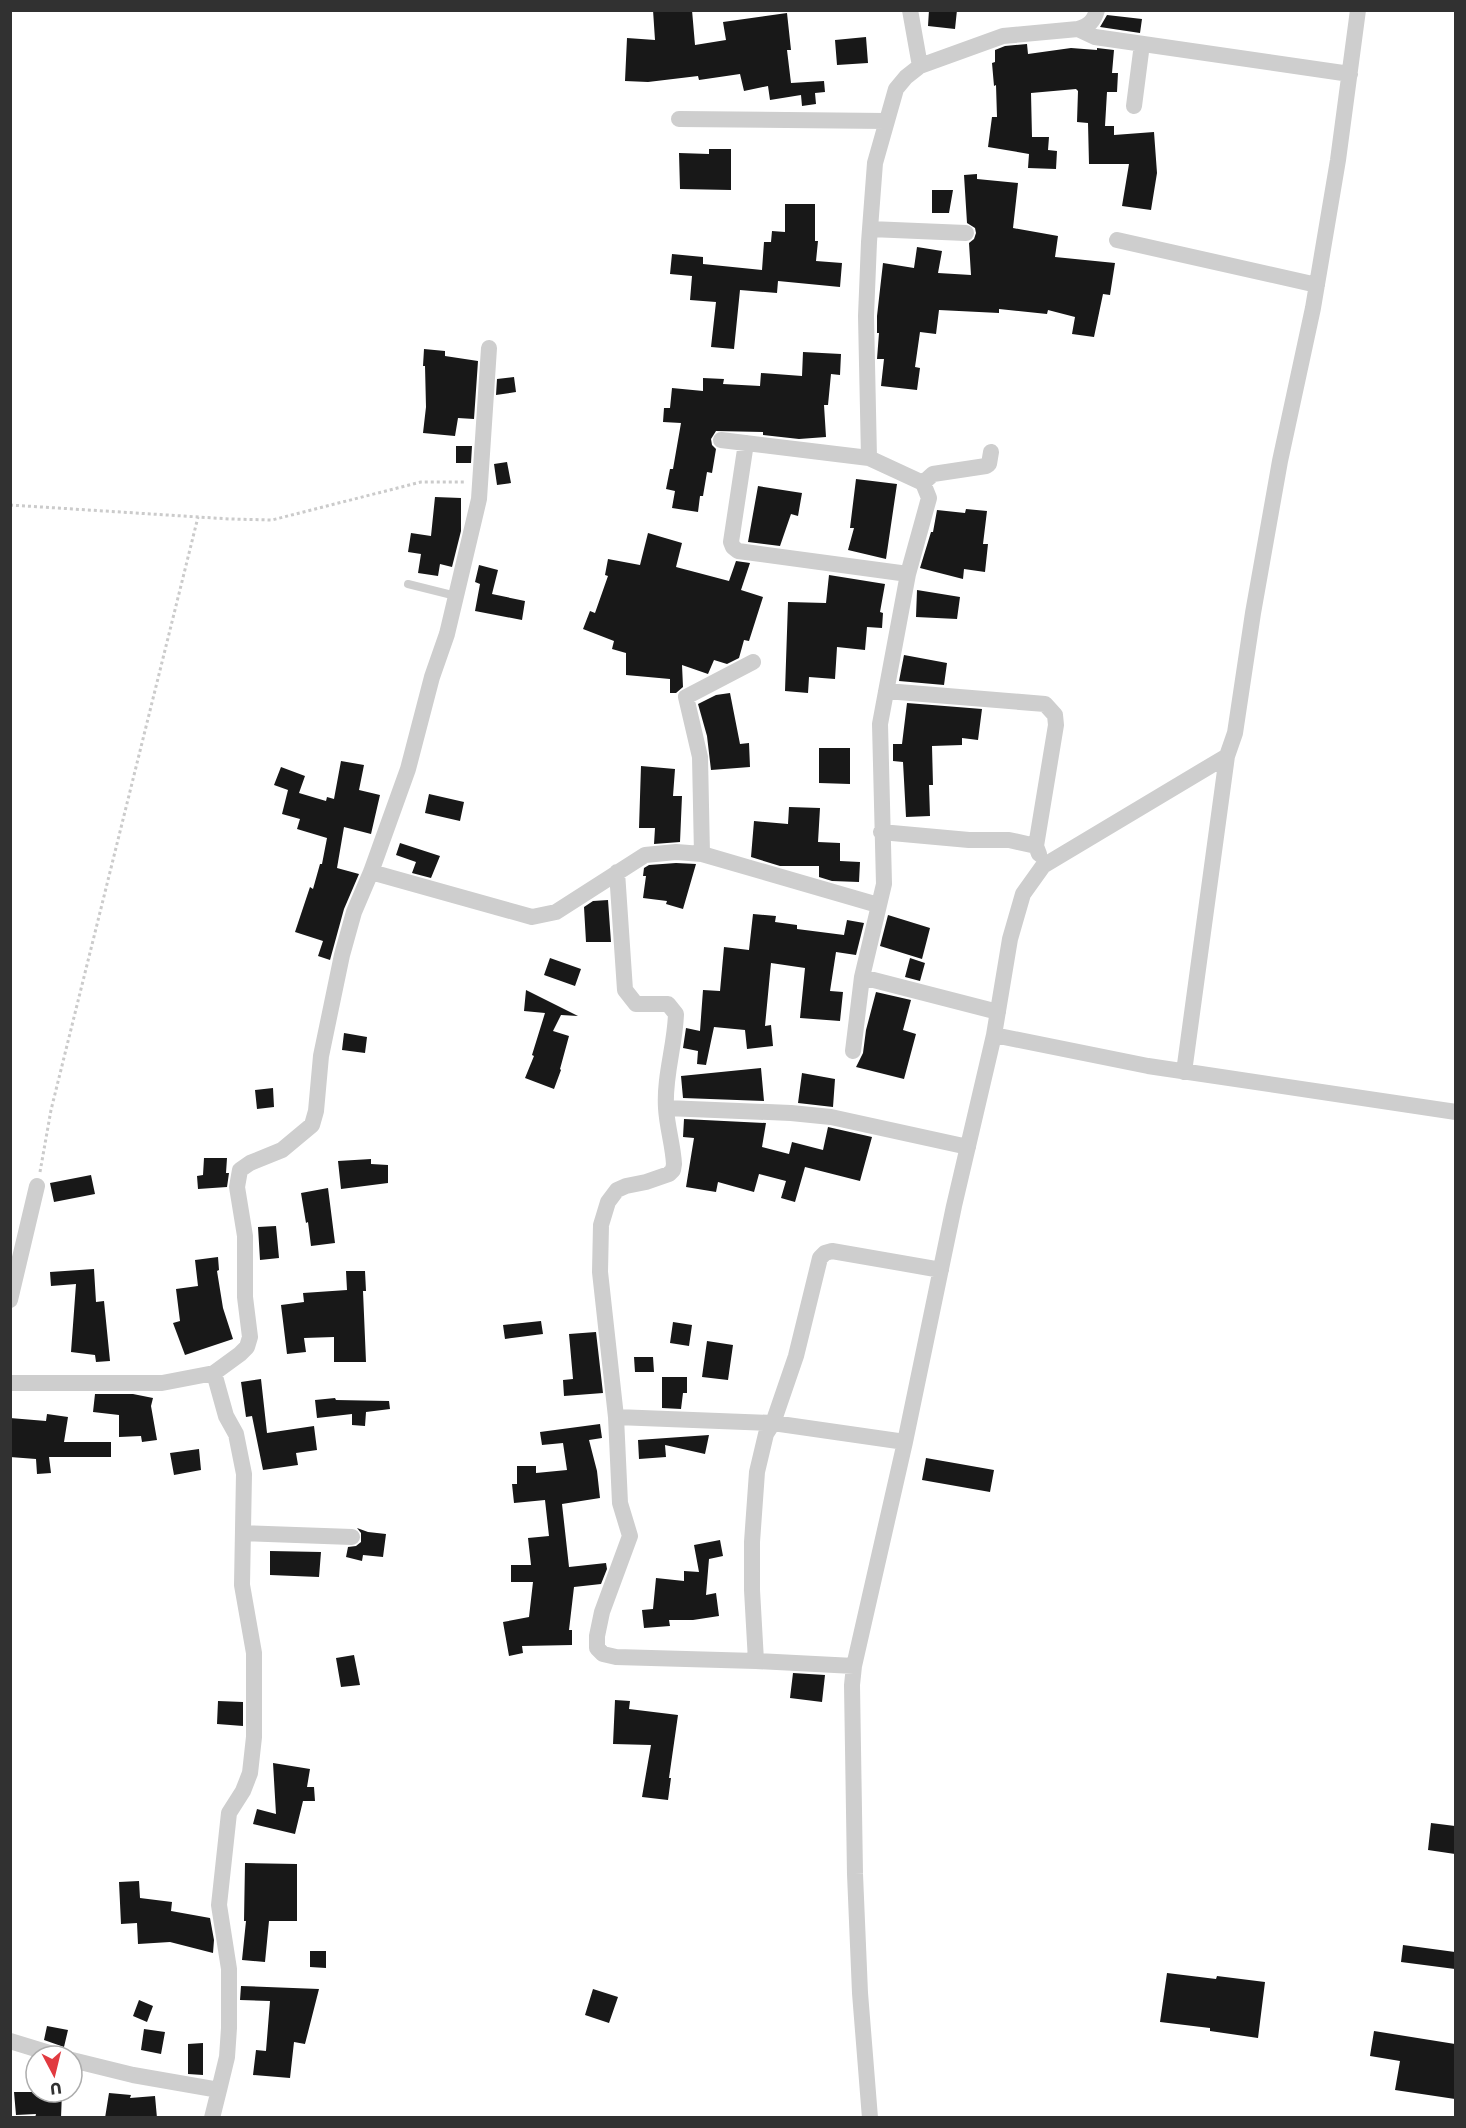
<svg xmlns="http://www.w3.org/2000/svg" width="1466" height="2128" font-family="Poppins,sans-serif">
	<rect width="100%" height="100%" fill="#fff"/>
	<!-- building -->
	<path fill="#181818" d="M653 10H692L695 45 726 40 723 22 787 13 791 50H787L791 83 824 81 825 92 815 93 816 104 802 106 801 95 770 100 768 86 744 91 740 74 699 80 698 76 648 82 625 81 627 38 655 40Z
		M929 10H957L955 29 928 26Z
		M1107 15 1142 19 1140 33 1100 27Z
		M866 37 868 63 837 65 835 40Z
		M1027 44 1028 54 1071 48 1097 50V48L1114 50 1112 73H1118L1117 92H1107L1105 126H1114V135L1154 132 1157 173 1151 210 1122 206 1129 164H1089L1088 123 1077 122 1078 91 1076 89 1031 93 1032 137H1049L1048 150 1057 151 1056 169 1028 168 1029 154 988 147 992 117H997L996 85 994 86 992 63 995 62V50L1005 46Z
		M709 149H731V190L680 189 679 153 709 154Z
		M977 174V179L1018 183 1013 228 1058 236 1055 257 1115 263 1110 295 1103 294 1094 337 1072 334 1075 317 1048 310 1047 314 999 309V313L939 310 936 334 920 332 915 367 920 368 917 390 881 386 884 359H877L879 333H877V316L883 263 914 268 917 247 942 251 938 273 971 275 969 243 974 239 976 233 975 228 967 223 964 175Z
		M932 190H953L949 213H932Z
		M785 204H815V241H818L816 261 842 263 840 287 778 281 777 293 740 290 734 349 711 347 716 302 690 300 692 276 670 274 672 254 703 257V264L762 270 764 242H771L772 231 785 232Z
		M424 349 445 351V356L478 361 474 419 458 418 455 436 423 433 426 407 425 366H423Z
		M803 352 841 354 840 375 831 374 828 405H824L826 437 799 439 763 435V432L716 431 711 439 712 445 716 449 712 473 707 472 703 496H700L698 512 672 508 675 491 666 489 670 469H673L681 423 663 422 664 408H670L672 388 703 391V378L724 379 723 384 760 386 761 373 802 376Z
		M514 377 516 392 496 395 497 379Z
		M456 446H472L471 463H456Z
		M507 462 511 483 497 485 494 464Z
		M856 479 897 484 886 559 848 550 854 528H850Z
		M758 486 802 493 798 516 791 514 780 546 748 542Z
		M435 497 461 498V531L452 567 440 564 438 576 418 573 421 554 408 552 411 533 431 536Z
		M966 509 987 511 983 544H988L985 572 964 569 963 579 920 568 931 532H933L937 510 965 513Z
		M648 533 682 543 676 567 729 581 736 561 750 563 741 590 763 597 749 641 744 640 739 658 727 664 714 660 708 674 682 665 683 687 676 693H670V679L626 675V653L612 649 614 641 583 629 590 611 595 613 608 576 605 575 608 559 640 565Z
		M479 565 498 570 492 594 525 601 522 620 475 611 480 584 475 582Z
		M829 575 885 584 880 612 883 613 882 628 867 627 865 650 837 647 835 679 809 677 808 693 785 691 788 602 826 603Z
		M917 590 960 597 957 619 916 617Z
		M904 655 947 663 944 685 899 681Z
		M730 693 740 744 749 743 750 767 711 770 707 736 698 704 716 695Z
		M907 703 982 709 978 740 962 738V745L932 746 933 785H929L930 816 906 817 903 762 893 761V744H902Z
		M819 748H850V784L819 783Z
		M341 761 364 765 359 790 380 795 371 834 344 827 337 868 359 874 344 909 330 960 318 956 323 941 295 932 310 887 313 889 320 864H322L327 838 297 829 300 819 282 814 288 790 274 785 281 767 305 776 299 793 326 801 327 797 334 799Z
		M641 766 675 769 673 796H682L680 842 654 844 655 828H639Z
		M429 794 464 802 460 821 425 813Z
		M789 807 820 808 818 842 840 843V861L860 862 859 882 832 881 819 877V866H780L751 857 754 821 788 824Z
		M400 843 440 856 431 878 412 873 416 862 396 855Z
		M676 863 696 864 683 909 666 904 667 901 643 898 646 876H643L644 868 649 865Z
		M608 900 611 942H586L584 907 593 901Z
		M753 914 776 916 775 922 797 925V929L844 935 847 920 864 923 856 955 836 952 830 991 843 992 840 1021 800 1018 805 968 771 963 765 1026 771 1025 773 1046 747 1049 745 1030 714 1027 706 1065 697 1064 698 1051 683 1048 686 1028 700 1031 703 990 720 991 724 947 749 950Z
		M888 915 930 928 922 959 880 946Z
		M550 958 581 969 575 986 544 975Z
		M910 958 925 963 920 981 905 977Z
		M526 990 578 1016 561 1015 553 1031 569 1036 560 1069 561 1070 554 1089 525 1078 534 1056 532 1055 545 1013 524 1011Z
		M876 992 911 1000 903 1030 916 1034 904 1079 856 1067 863 1053 866 1030Z
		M344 1033 367 1037 365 1053 342 1050Z
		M761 1068 764 1101 683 1098 681 1076Z
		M802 1073 835 1079 833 1107 798 1103Z
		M273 1088 274 1107 257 1109 255 1090Z
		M684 1119 766 1123 762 1147 789 1154 792 1142 823 1150 828 1127 872 1137 860 1181 805 1167 795 1202 781 1198 786 1181 759 1174 754 1192 718 1182 716 1192 686 1187 694 1138 683 1137Z
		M204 1158H227L226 1173H229L227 1187 198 1189 197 1176 203 1175Z
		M371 1159V1164L388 1165V1183L341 1189 338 1161Z
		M91 1175 95 1194 54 1202 50 1183Z
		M328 1188 335 1243 311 1246 308 1222 306 1223 301 1193Z
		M276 1226 279 1258 260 1260 258 1227Z
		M218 1257 219 1270 217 1271 223 1308 233 1339 185 1355 173 1323 180 1321 176 1289 198 1286 195 1260Z
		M94 1269 96 1302 104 1301 110 1361 96 1362 95 1355 71 1352 76 1284 51 1286 50 1272Z
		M346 1271H365L366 1291H363L366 1362H334V1337L304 1338 306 1352 287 1354 281 1305 304 1302 303 1293 347 1290Z
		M541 1321 543 1334 505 1339 503 1325Z
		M673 1322 692 1325 689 1346 670 1343Z
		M596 1332 603 1393 564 1396 563 1380 573 1379 569 1334Z
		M707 1341 733 1345 728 1380 702 1377Z
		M634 1357H653L654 1372H635Z
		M662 1377H687V1393H683L681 1409 662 1408Z
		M261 1379 267 1433 314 1426 317 1450 296 1453 298 1465 263 1470 252 1416 246 1417 241 1382Z
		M95 1394H133L153 1398 151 1406 157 1440 142 1442 141 1436 119 1437V1415L93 1412Z
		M335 1398 336 1400 389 1401 390 1409 366 1412 365 1426 352 1425V1414L317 1418 315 1400Z
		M47 1414 68 1417 64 1442H111V1457H49L51 1473 37 1474 36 1459 10 1457V1418L46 1421Z
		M600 1424 602 1438 589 1440 597 1471 600 1498 562 1504 569 1567 606 1563 607 1569 601 1584 574 1587 569 1630H572V1645L522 1646 523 1653 509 1656 503 1622 529 1617 533 1582H511V1565H531L528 1538 549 1536 545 1500 514 1503 512 1484H517V1466H536V1473L567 1470 563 1443 542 1445 540 1432Z
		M709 1435 705 1454 665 1445 666 1457 639 1459 638 1440Z
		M199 1449 201 1470 174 1475 170 1453Z
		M926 1458 994 1470 990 1492 922 1480Z
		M357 1528 368 1532 386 1534 383 1557 363 1555 362 1561 346 1557 348 1547 356 1546 361 1542V1533Z
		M720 1540 723 1556 709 1559 706 1595 716 1593 719 1616 693 1620H669L670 1626 644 1628 642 1610 653 1609 656 1578 684 1581V1571L699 1572 694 1545Z
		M270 1551 321 1552 319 1577 270 1575Z
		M354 1655 360 1685 341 1687 336 1658Z
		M793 1673 825 1675 822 1702 790 1698Z
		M615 1700 630 1701 629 1709 678 1715 669 1778H671L668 1800 642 1797 651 1745 613 1744Z
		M218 1701 243 1702V1726L217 1724Z
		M273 1763 310 1769 307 1787H314L315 1801H303L295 1834 253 1824 257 1809 276 1814Z
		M1431 1823 1455 1826V1854L1428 1850Z
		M245 1863 297 1864V1921H269L265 1962 242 1960 246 1921H244Z
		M139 1881 140 1898 172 1902 171 1911 210 1918 214 1940 213 1953 170 1942 138 1944 137 1923 121 1924 119 1882Z
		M1403 1945 1455 1952V1969L1401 1962Z
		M310 1951H326V1968L310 1967Z
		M1167 1973 1216 1979 1217 1976 1265 1982 1258 2038 1210 2031V2028L1160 2022Z
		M241 1986 319 1989 305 2044 294 2042 290 2078 253 2075 256 2050 266 2051 270 2001 240 2000Z
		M593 1989 618 1997 609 2023 585 2015Z
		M139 2000 153 2006 147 2022 133 2016Z
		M47 2026 68 2030 64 2047 44 2040Z
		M144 2029 165 2032 161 2054 141 2050Z
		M1374 2031 1455 2044V2099L1395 2090 1400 2061 1370 2056Z
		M203 2043V2075L188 2074V2044Z
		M14 2092H62L61 2118H35L36 2114 16 2115Z
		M109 2093 131 2095 130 2098 155 2096 157 2118H105Z"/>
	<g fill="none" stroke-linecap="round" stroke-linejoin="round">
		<!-- path -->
		<path stroke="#cbcbcb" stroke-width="3" stroke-dasharray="3 3" stroke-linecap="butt" d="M10 505 230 519 272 520 421 482H464
			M40 1172 51 1110 198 517"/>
		<!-- service -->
		<path stroke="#cecece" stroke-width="8" d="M408 584 456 596"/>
		<!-- minor -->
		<path stroke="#cecece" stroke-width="16" d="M910 10 920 66
			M1078 29 1095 37 1350 74
			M1134 106 1142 44
			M679 119 886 121
			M870 229 966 233
			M1117 240 1317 285
			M721 440 869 458
			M746 443 731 542 733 547 738 551 908 574
			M923 483 933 474 986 466 989 464 991 452
			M886 691 1045 704 1055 715 1056 725 1036 846
			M881 832 969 840H1009L1036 846 1039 854
			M702 854 700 757 686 697 753 662
			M371 872 532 917 556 912 645 855 676 852 702 854 878 905
			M617 872 625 990 636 1004H668L676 1014C675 1046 664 1076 666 1108 667 1127 673 1145 674 1164L673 1170 669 1174 646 1182 626 1186 617 1190 608 1202 601 1225 600 1272 616 1417 620 1503 630 1536 602 1612 597 1636V1648L603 1654 616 1657 756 1661 854 1666
			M862 977 998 1012
			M994 1035 1148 1066 1456 1112
			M853 1051 862 977 884 884 880 724 908 574 929 498 923 483 869 458 866 316 869 242 875 163 896 89 906 77 920 66 1003 36 1078 29C1089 26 1094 21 1097 10
			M1184 1072 1227 756
			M666 1108 791 1113 831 1117 968 1147
			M10 1300 37 1186
			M10 1383H162L214 1373 240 1354 247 1347 250 1337 245 1297V1236L237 1187 240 1170 250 1163 282 1150 312 1125 316 1111 321 1056 342 955 354 912 371 872 408 769 432 677 447 634 479 499 489 348
			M616 1417 773 1423 905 1442
			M243 1533 352 1537
			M756 1661 752 1590V1542L757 1472 766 1434 773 1423 796 1356 820 1258 825 1253 832 1251 941 1270
			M10 2041 59 2056
			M72 2060 133 2075 219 2090 227 2057 229 2028V1969L219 1905 229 1813 243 1791 250 1773 254 1737V1653L242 1585 244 1474 236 1434 226 1416 214 1373
			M212 2118 219 2090
			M870 2118 860 1993 855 1874 852 1685 854 1666 905 1442 954 1206 994 1035 1010 939 1023 894 1043 866 1227 756 1235 733 1253 613 1280 461 1313 308 1338 160 1358 10"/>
	</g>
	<!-- border -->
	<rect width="1466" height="2128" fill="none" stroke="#313131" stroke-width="24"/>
	<!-- north arrow -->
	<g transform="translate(54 2074) rotate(173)"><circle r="28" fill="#ffffff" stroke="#adadad" stroke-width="1.5"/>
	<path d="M0-4.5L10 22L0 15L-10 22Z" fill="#e13a40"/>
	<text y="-9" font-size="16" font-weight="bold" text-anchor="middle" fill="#313131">U</text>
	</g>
</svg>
